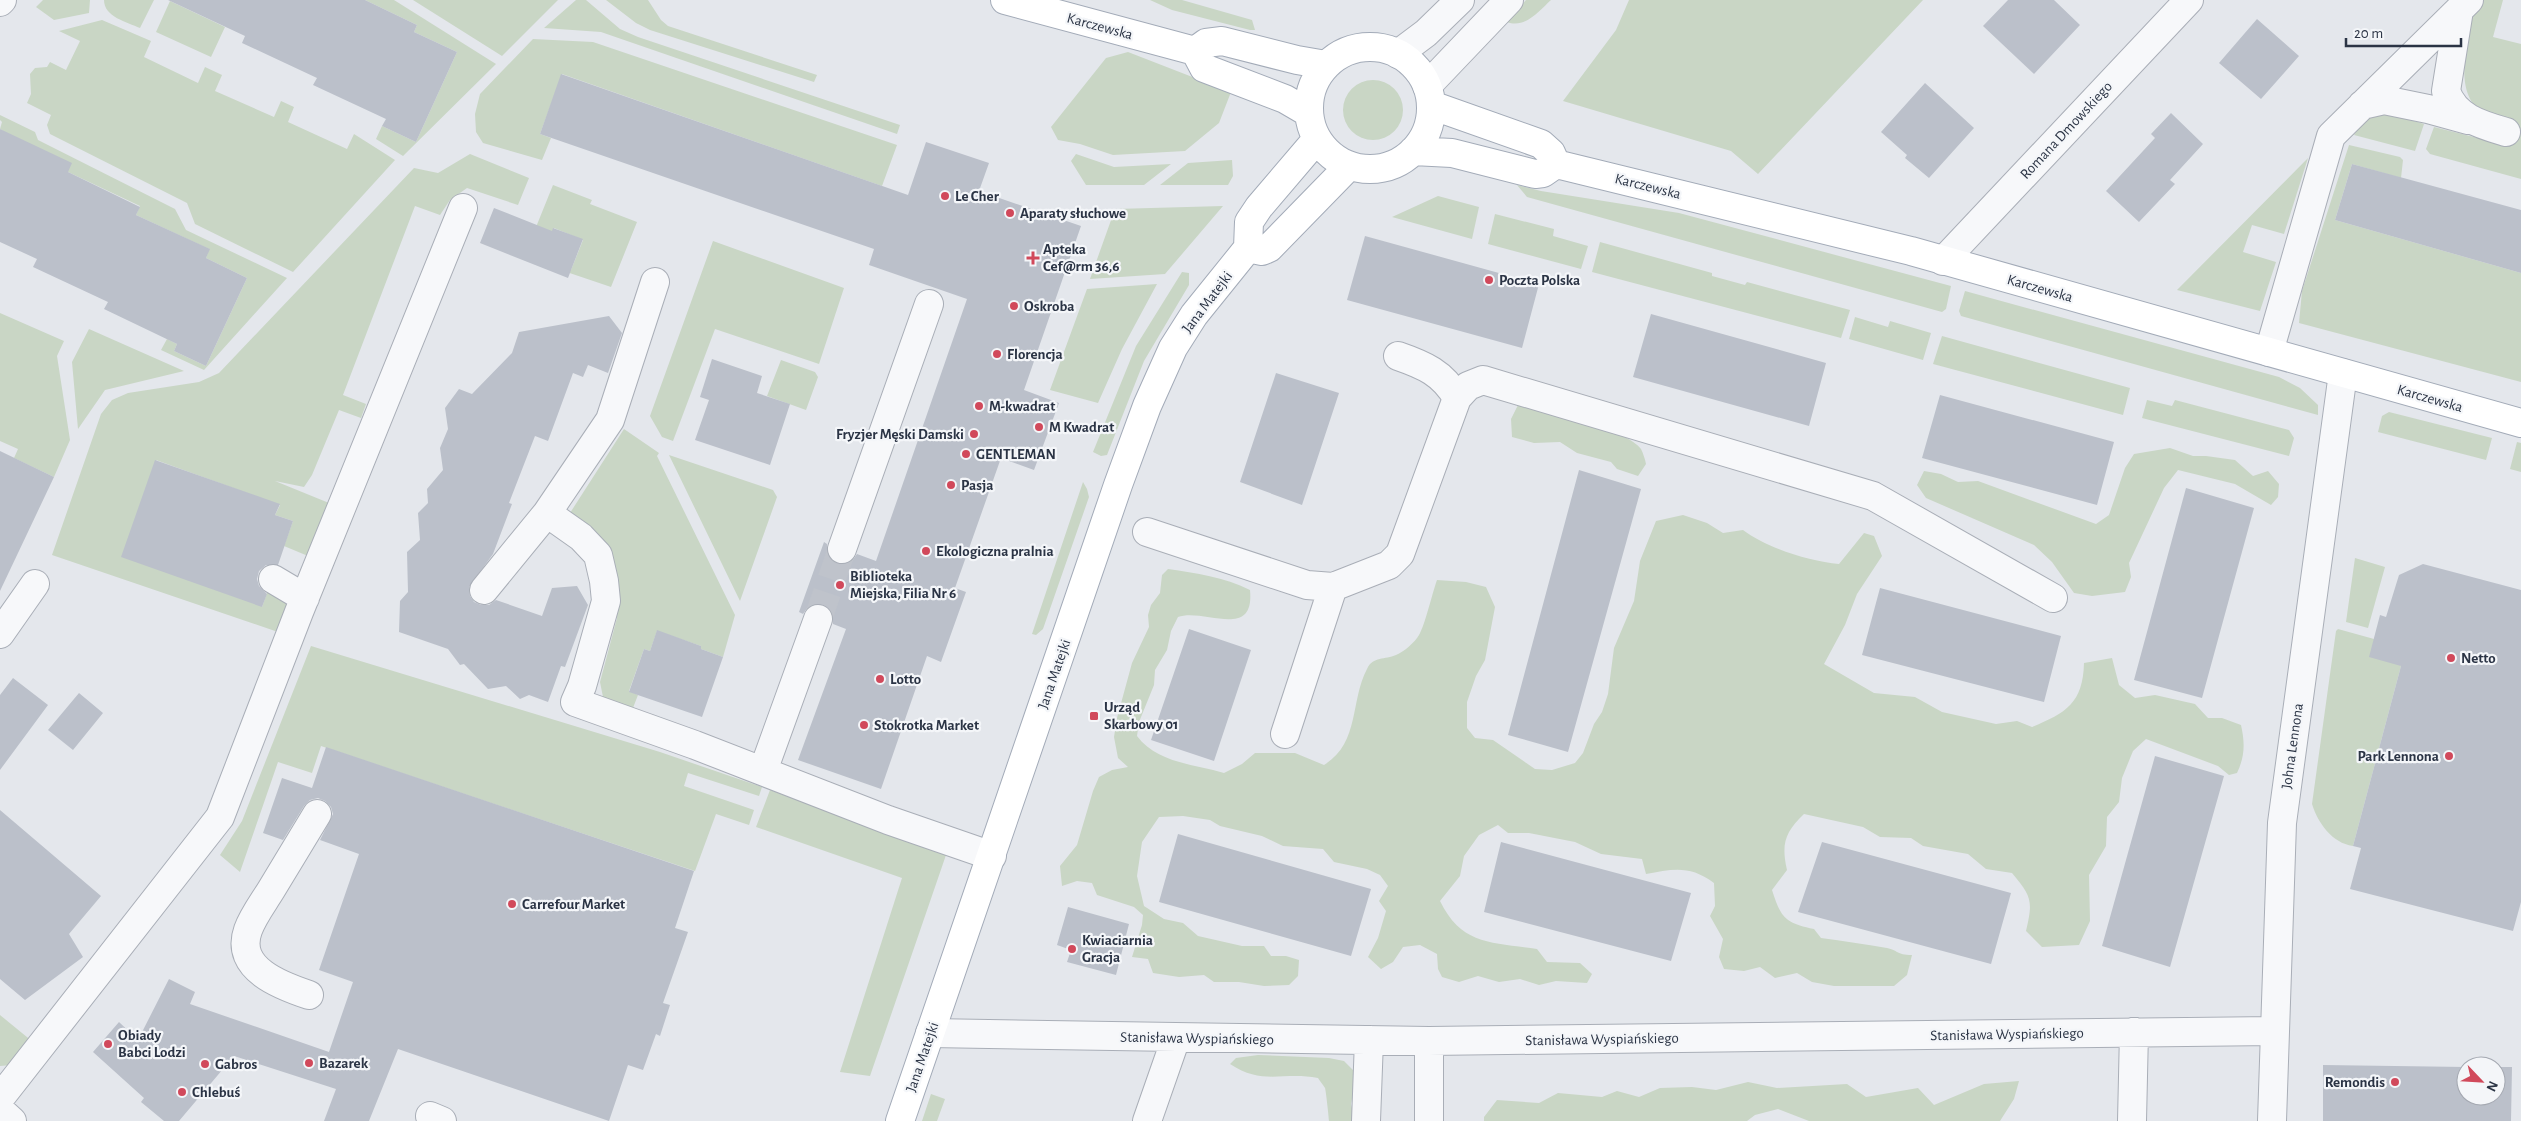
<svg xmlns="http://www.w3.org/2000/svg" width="2521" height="1121" font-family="'Alegreya Sans',sans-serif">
	<rect width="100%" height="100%" fill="#e4e7ec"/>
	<!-- green -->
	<path fill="#c9d6c5" d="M43 0H90L89 13 54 20 36 7Z
		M104 0H154L140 28C127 22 104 17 104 0Z
		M365 0H394L496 64 403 156 376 139 382 126 416 142 457 52 414 32 417 25Z
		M413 0H558L502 56Z
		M576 0H586L620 29 638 37 900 125 897 134 601 32 544 28Z
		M606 0H648L661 20 668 26 817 75 814 82 650 30 636 23Z
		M1150 0H1182L1252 20 1255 30H1250L1172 10Z
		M1526 0H1551C1539 11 1525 29 1507 22Z
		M1629 0H1923L1758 174 1731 151 1563 101 1616 30Z
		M2481 0H2503L2493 37 2521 44V179L2430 154 2426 149 2434 127 2510 146 2517 123C2507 120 2492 118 2483 113 2460 99 2462 63 2469 42L2462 38 2464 18Z
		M170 1 225 27 211 57 156 32Z
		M102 20 151 41 144 57 198 83 205 67 222 75 215 91 274 117 281 101 294 107 288 122 347 149 354 134 395 160 293 272 195 224 187 203 50 134 47 125 51 115 27 103 31 94 30 74 35 68 47 67 50 62 66 70 80 41 59 31Z
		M533 39 593 42 897 145 882 186 562 74 540 134 551 138 542 160 483 143 476 132 475 114 480 94Z
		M1128 52 1231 92 1219 123 1185 151 1113 155 1080 144 1058 140 1051 127 1106 58Z
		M1343 110a30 30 0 1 1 60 0a30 30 0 1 1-60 0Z
		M2387 113 2424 124 2415 151 2354 135 2365 118Z
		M0 115 35 132 38 140 175 209 186 230 287 278 204 370 161 350 167 339 177 344 174 351 206 366 247 278 206 258 209 249 136 215 140 206 68 172 0 129 2 122 0 120Z
		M2349 145 2400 157 2403 160 2401 178 2352 164 2335 220 2521 273V382L2299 323 2302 291Z
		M470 154 529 178 518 205 467 188 450 200 440 215 415 206 343 395 366 404 361 418 339 410 312 475 304 487 275 481 329 503 308 556 284 546 293 521 275 515 280 505 156 460 262 607 270 585 291 600 278 632 52 555 101 414 112 400 128 393 199 382 219 373 414 168 438 173Z
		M1076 154 1114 167 1171 164 1144 185H1086L1071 161Z
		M2308 158 2284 234 2252 225 2243 252 2276 262 2260 311 2177 290Z
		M1232 160 1233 176 1228 185H1160L1188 163Z
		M553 185 592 200 590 204 637 222 611 287 540 263 541 259 571 270 583 240 554 228 548 243 532 237Z
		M1517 185 1541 191 1679 213 1951 286 1946 309 1942 312 1527 197Z
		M1438 196 1479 207 1472 239 1392 217Z
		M1223 206 1165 274 1090 279 1115 209Z
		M1495 214 1554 229 1553 236 1588 246 1581 269 1488 244Z
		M713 241 844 288 819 364 715 329 673 441 662 437 650 416Z
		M1600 242 1712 273V276L1745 285 1747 282 1850 310 1841 338 1592 272Z
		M1182 272 1189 273V285L1144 361 1107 455 1101 456 1093 452 1136 346Z
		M1157 284 1122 349 1098 403 1050 390 1087 289Z
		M1965 291 2279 377 2300 388 2318 405V415L1961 316 1959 311Z
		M0 313 64 341 57 356 70 440 54 477 14 458 18 449 0 441Z
		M1855 317 1888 327 1890 321 1931 333 1923 360 1849 339Z
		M89 329 184 371 105 390 78 429 72 362Z
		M1942 336 2130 388 2123 415 1933 364Z
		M781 360 815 372 818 377 806 410 767 396Z
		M2147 400 2172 406 2175 400 2289 430 2294 438 2289 456 2142 418Z
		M1518 405C1543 411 1628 429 1641 449 1643 453 1645 459 1646 464L1638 476 1617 469 1611 462 1577 453 1560 442 1534 443 1512 437 1511 419Z
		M2389 412 2492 438 2486 460 2378 432 2382 416Z
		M624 429 659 453 657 456 735 615 723 657 701 649V646L657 631 650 651 644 649 629 691 638 695 631 713 604 702 600 682 617 618 618 575 570 513Z
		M2517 442 2521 443V472L2510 469Z
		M2170 448 2193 456H2206L2235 460 2253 476 2268 471 2279 484 2278 497 2271 505 2235 484 2178 470 2164 488 2129 563 2131 577 2125 592 2092 596 2074 593 2052 562 2034 545 1926 498 1917 485 1924 471 1941 474 1958 482 1978 481 2096 524 2109 515 2125 468 2134 454Z
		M669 455 773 490 777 497 740 601Z
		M1083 482 1087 489 1089 497 1043 629 1036 635 1032 634Z
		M1683 515 1707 523 1723 533 1743 530C1767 548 1809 561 1839 564L1864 533 1874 536 1882 556 1857 594 1845 625 1824 664 1874 693 1915 697 1942 712 1996 724 2017 721 2032 727C2066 713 2083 703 2084 663L2112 658 2119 685 2135 698 2155 695 2195 704 2208 718H2222L2241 725C2245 743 2245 756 2237 773L2229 775 2218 766 2146 739 2133 751 2122 778 2119 802 2107 817 2106 846 2089 875 2090 921 2079 945 2042 947 2026 931C2033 901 2032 897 2012 873L1986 869 1968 854 1923 846 1911 838 1880 837 1863 827 1804 814C1785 832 1781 844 1787 870L1772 890C1781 918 1785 923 1814 929L1821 938C1843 941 1865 944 1887 948 1898 950 1896 955 1912 955L1907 975 1894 986H1834L1812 982 1797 973 1775 978 1760 967 1744 971 1724 969 1719 957 1723 939 1710 916 1715 906 1714 883C1690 865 1673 869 1646 874L1642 859 1601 854 1575 842 1529 833H1508L1498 825 1479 835 1464 856 1460 876 1440 901C1462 946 1492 942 1537 949L1547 962 1580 963 1592 974 1587 983 1556 981 1539 985 1520 979 1499 982 1478 976 1459 982 1442 977 1438 969 1437 954 1420 945 1403 947 1393 962 1381 969 1368 957 1378 938 1386 911 1379 901 1388 886 1380 875 1367 869 1334 862 1323 849 1283 846 1262 836 1220 826 1210 820 1183 816 1159 817 1142 842 1137 876 1144 906 1164 919 1183 923 1198 936 1242 946H1264L1271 956H1286L1299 960 1298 976 1289 985 1264 986 1239 982H1214L1204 975 1179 977 1153 973 1148 959 1132 957 1142 925 1143 915 1134 907 1097 895 1092 883 1077 881 1062 886 1060 866 1077 845 1093 791 1099 777 1112 770 1128 767 1118 758 1114 737 1117 718 1132 663 1149 627 1148 615 1151 605 1160 593 1162 575 1168 569C1196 573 1224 577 1250 590 1255 641 1204 608 1178 617L1171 631 1167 650 1155 670 1154 685 1139 722 1137 736C1157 763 1194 764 1224 773L1242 764 1255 753H1295L1324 765C1360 743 1350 701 1367 669 1373 656 1385 660 1396 655 1404 652 1415 642 1419 635 1425 625 1432 594 1437 580L1466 582 1486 587 1495 607 1485 660 1476 676 1467 702V728L1475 738 1493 740 1535 769 1552 770 1575 763 1583 753 1594 724 1602 712 1608 694 1614 648 1634 601 1640 561 1656 521Z
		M2355 558 2385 567 2368 628 2346 622Z
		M2338 629 2374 639 2401 666 2353 846C2332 843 2318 823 2312 804L2336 631Z
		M311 646 660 752 762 787 759 796 688 773 684 786 754 810 749 825 716 814 695 871 321 746 312 773 278 762 240 872 220 855 242 821Z
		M770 790 946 855 870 1076 840 1072 902 878 756 827Z
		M0 1015 33 1042 12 1065 0 1066Z
		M1258 1055 1329 1058 1344 1061 1357 1074 1351 1104 1355 1121H1329C1329 1119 1326 1091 1325 1088 1323 1085 1320 1081 1318 1078 1283 1071 1263 1086 1230 1064L1236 1058Z
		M2019 1081 2014 1099 2000 1121H1809L1778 1109 1755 1115 1747 1121H1484V1117L1497 1100 1539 1103 1558 1093 1602 1097 1617 1091 1639 1097 1660 1088 1692 1087 1716 1090 1748 1082 1777 1088 1847 1084 1866 1097 1918 1088 1934 1105 1984 1084Z
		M931 1094 945 1099 937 1121H922Z"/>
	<!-- building -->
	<path fill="#bbc0ca" d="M168 0H365L417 25 414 32 457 52 416 142 382 126 386 119 313 85 317 78 242 43 245 36Z
		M2008 0H2054L2080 25 2034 74 1983 26Z
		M2257 19 2299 56 2261 99 2219 63Z
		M561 74 908 195 926 142 989 163 979 191 1081 226 1024 390 1059 403 1034 470 1001 458 955 588 966 592 941 662 927 656 881 789 798 760 846 629 833 624V617L830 609 823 604H815L808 607 803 614 799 612 824 542 827 544V551L830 559 837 564H844L852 561 857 554 876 561 967 299 869 265 874 249 540 134Z
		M1925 83 1974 128 1929 178 1905 158 1907 155 1881 132Z
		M2171 113 2203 144 2170 180 2175 184 2139 222 2106 191 2155 138 2151 134Z
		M0 129 72 163 68 172 140 207 136 215 210 249 206 258 247 278 206 366 174 351 177 344 104 309 108 302 33 267 37 259 0 242Z
		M2352 164 2521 210V273L2335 220Z
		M494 208 552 231 553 228 583 239 568 278 480 243Z
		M1365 236 1539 284 1522 348 1347 300Z
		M1651 314 1826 363 1809 426 1633 377Z
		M609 316 622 333 608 373 588 365 583 377 573 373 548 441 535 436 509 503 512 504 493 554 469 587 470 596 474 602 481 605H489L496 600 542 616 552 588 577 586 588 605 565 667 561 666 548 702 529 695 520 699 506 686 488 689 464 664 460 665 448 649 399 632 400 601 408 592 407 552 420 540 418 513 428 503 427 489 443 470 440 448 448 429 445 408 459 389 472 394 512 353 519 332Z
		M712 359 762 376 757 393 790 404 770 465 695 440 709 400 700 397Z
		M1276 373 1339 393 1302 505 1240 482Z
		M1940 395 2114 442 2097 505 1922 458Z
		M0 451 54 477 0 591Z
		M155 460 280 504 275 515 293 521 278 565H266L259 571 257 579 259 586 267 594 262 607 121 557Z
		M1579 470 1641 489 1568 752 1508 735Z
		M2186 488 2254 508 2202 698 2134 680Z
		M2423 564 2521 590V902L2513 931 2350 889 2361 848 2353 846 2401 666 2369 657 2380 615 2386 617 2399 575Z
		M1880 588 2061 636 2044 702 1862 655Z
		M1189 629 1251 650 1214 761 1151 740Z
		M657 630 701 646V649L723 657 702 717 629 692 644 649 650 651Z
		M13 678 48 705 0 770V695Z
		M79 693 103 713 73 750 48 730Z
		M326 747 694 871 675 928 688 932 663 1003 670 1005 660 1036 656 1034 643 1070 628 1065 609 1121 398 1049 369 1121H324L336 1089 234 1056 179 1121H164L141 1102 144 1098 93 1052 119 1022 138 1040 169 979 195 992 190 1004 329 1052 353 982 319 970 359 854 320 840 333 814 331 807 325 801 318 798 310 800 304 806 283 840 263 833 282 778 312 788Z
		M2155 756 2224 776 2170 967 2102 946Z
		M0 810 101 896 69 934 83 957 25 1000 0 979Z
		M1178 834 1371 889 1351 956 1159 902Z
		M1501 842 1691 893 1671 961 1484 912Z
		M1822 842 2011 893 1991 964 1798 912Z
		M1068 907 1129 924 1116 975 1067 962 1071 950 1057 945Z
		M2323 1065 2466 1067V1096H2496V1067H2512L2511 1121H2323Z"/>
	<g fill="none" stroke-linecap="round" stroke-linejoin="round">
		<!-- minor-tunnel -->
		<path stroke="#bfc3cb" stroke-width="28" stroke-dasharray="28 14" stroke-linecap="butt" d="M818 619 842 549"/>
		<defs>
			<path id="minor" d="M0 2 2 0
				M2459 10 2446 91C2455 118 2482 125 2506 132
				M1398 54 1426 33 1460 0
				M1427 86 1509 0
				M2362 105 2384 100 2428 109 2468 120
				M1943 261 2189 0
				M655 282 610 420 547 513 581 537 598 555 604 581 606 601 582 686 575 702 695 745 888 820 992 856
				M2269 352 2331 136 2469 0
				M1398 356C1424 365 1443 373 1457 398
				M1147 532 1307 585 1333 587 1389 565 1400 554 1457 398 1468 386 1483 380 1873 496 2053 598
				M842 549 929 304
				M273 579 305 598
				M484 590 547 513
				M0 634 35 584
				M1285 734 1333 587
				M763 771 818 619
				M309 995C282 986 234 969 248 930 253 916 263 903 271 890 286 865 302 839 317 814
				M930 1033 1429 1041 2274 1031
				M0 1098 220 817 299 612 463 208
				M0 1110 12 1121
				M430 1116 442 1121
				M1147 1121 1176 1038
				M1366 1121 1369 1040
				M1429 1121V1041
				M2132 1121 2134 1032
				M2272 1121 2282 823 2343 373"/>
			<path id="major" d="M1005 0 1195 51
				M1309 108a61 61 0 1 1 122 0a61 61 0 1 1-122 0Z
				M1195 51 1206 43 1222 41 1297 60 1326 65
				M1195 51 1204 68 1285 99 1309 113
				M1431 105 1541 144 1551 153 1556 164
				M1413 151 1452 153 1535 174 1543 173 1556 164
				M1556 164 1911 251 2521 423
				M1248 248 1262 251 1269 248 1349 166
				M900 1121 1118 485 1147 406 1173 348 1194 315 1248 248 1249 222 1259 207 1317 139"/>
		</defs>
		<!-- minor casing -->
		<use href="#minor" stroke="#a9aeb7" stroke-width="30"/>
		<!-- major casing -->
		<use href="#major" stroke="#a3abb8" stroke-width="30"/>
		<!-- minor -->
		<use href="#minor" stroke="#f7f8fa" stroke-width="28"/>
		<!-- major -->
		<use href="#major" stroke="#fff" stroke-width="28"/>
	</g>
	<!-- markers -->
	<g fill="#d1495b" stroke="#f4f6f9" stroke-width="2">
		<circle cx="945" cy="196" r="5"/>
		<circle cx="1010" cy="213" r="5"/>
		<path d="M1030.5 250.5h5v5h5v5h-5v5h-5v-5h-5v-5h5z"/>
		<circle cx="1489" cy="280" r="5"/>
		<circle cx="1014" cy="306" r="5"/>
		<circle cx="997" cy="354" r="5"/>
		<circle cx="979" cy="406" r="5"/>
		<circle cx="1039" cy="427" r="5"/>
		<circle cx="974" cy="434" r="5"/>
		<circle cx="966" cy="454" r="5"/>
		<circle cx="951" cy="485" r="5"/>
		<circle cx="926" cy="551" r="5"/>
		<circle cx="840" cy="585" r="5"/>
		<circle cx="2451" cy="658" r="5"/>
		<circle cx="880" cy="679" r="5"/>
		<rect x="1089" y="711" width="10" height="10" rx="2.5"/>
		<circle cx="864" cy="725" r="5"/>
		<circle cx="2449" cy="756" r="5"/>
		<circle cx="512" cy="904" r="5"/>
		<circle cx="1072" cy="949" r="5"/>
		<circle cx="108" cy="1044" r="5"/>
		<circle cx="309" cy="1063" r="5"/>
		<circle cx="205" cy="1064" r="5"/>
		<circle cx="2395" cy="1082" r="5"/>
		<circle cx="182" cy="1092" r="5"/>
	</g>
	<g text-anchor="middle" stroke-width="4.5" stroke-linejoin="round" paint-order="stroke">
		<!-- street labels -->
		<g font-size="15" fill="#2b3445" stroke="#f4f6f9">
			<text transform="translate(1100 26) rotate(15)" y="5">Karczewska</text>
			<text transform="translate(2066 130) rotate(-47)" y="5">Romana Dmowskiego</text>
			<text transform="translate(1648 186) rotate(14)" y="5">Karczewska</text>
			<text transform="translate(2040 288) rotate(16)" y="5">Karczewska</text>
			<text transform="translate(1207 302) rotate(-53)" y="5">Jana Matejki</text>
			<text transform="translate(2430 398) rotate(16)" y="5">Karczewska</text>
			<text transform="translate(1054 674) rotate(-71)" y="5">Jana Matejki</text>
			<text transform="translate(2292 746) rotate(-82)" y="5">Johna Lennona</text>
			<text transform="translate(2007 1034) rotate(-1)" y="5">Stanisława Wyspiańskiego</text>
			<text transform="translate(1197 1038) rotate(1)" y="5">Stanisława Wyspiańskiego</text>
			<text transform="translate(1602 1039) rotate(-1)" y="5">Stanisława Wyspiańskiego</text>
			<text transform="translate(922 1057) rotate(-71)" y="5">Jana Matejki</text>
		</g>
		<!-- poi labels -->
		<g font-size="15" font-weight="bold" fill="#2b3445" stroke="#f4f6f9" text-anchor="start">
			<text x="955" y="201">Le Cher</text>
			<text x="1020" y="218">Aparaty słuchowe</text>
			<text x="1043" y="254">Apteka<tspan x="1043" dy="17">Cef@rm 36,6</tspan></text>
			<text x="1499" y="285">Poczta Polska</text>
			<text x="1024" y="311">Oskroba</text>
			<text x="1007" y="359">Florencja</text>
			<text x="989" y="411">M-kwadrat</text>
			<text x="1049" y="432">M Kwadrat</text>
			<text x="964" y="439" text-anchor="end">Fryzjer Męski Damski</text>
			<text x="976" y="459">GENTLEMAN</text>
			<text x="961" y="490">Pasja</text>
			<text x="936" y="556">Ekologiczna pralnia</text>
			<text x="850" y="581">Biblioteka<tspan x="850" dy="17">Miejska, Filia Nr 6</tspan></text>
			<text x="2461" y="663">Netto</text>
			<text x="890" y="684">Lotto</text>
			<text x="1104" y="712">Urząd<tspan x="1104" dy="17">Skarbowy 01</tspan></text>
			<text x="874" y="730">Stokrotka Market</text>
			<text x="2439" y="761" text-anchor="end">Park Lennona</text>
			<text x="522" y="909">Carrefour Market</text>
			<text x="1082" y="945">Kwiaciarnia<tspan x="1082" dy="17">Gracja</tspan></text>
			<text x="118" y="1040">Obiady<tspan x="118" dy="17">Babci Lodzi</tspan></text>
			<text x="319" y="1068">Bazarek</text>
			<text x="215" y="1069">Gabros</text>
			<text x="2385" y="1087" text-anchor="end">Remondis</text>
			<text x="192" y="1097">Chlebuś</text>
		</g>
	</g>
	<!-- north arrow -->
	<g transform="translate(2481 1081) rotate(115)"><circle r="24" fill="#f4f6f9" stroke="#a4a8b1"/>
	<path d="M0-4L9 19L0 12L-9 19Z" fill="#d1495b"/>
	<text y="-8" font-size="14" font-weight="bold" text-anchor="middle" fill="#2b3445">N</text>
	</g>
	<!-- scale -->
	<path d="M2346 38v8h115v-8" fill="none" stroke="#2b3445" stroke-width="2.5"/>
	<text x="2354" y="38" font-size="15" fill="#2b3445" stroke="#f4f6f9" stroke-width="4" paint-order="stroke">20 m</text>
</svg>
